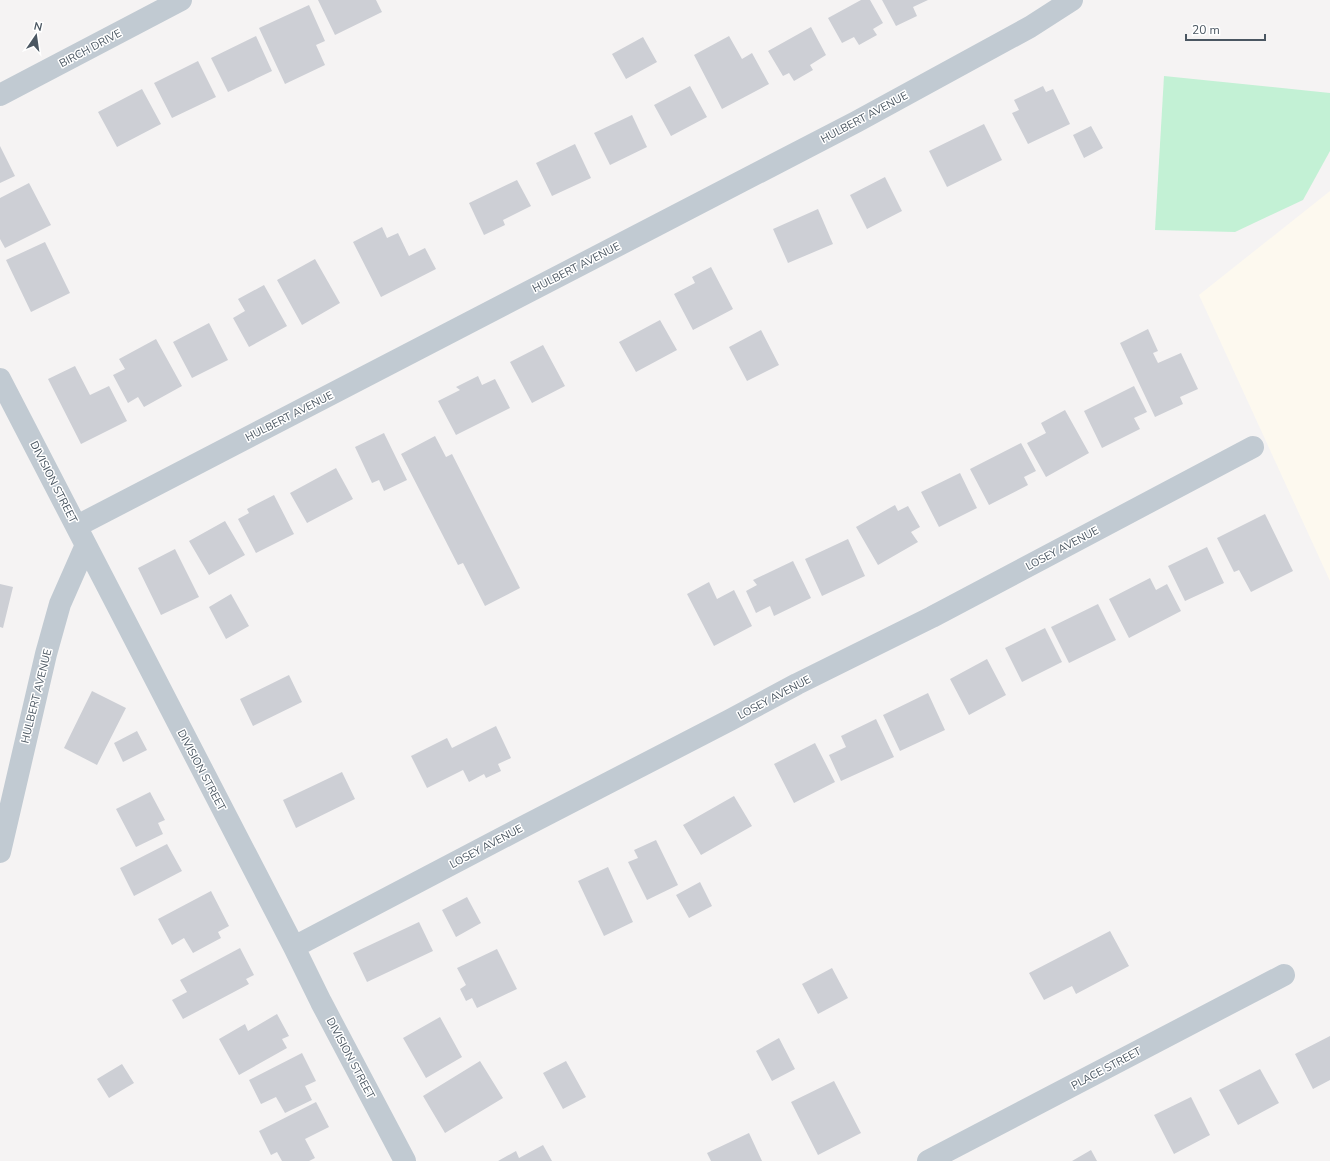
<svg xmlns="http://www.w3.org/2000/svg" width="1330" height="1161" font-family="'Nunito Sans',sans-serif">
	<rect width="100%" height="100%" fill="#f5f3f3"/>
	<!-- commercial -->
	<path fill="#fdf9ef" d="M1330 191V581L1199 295Z"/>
	<!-- grass -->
	<path fill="#c3f1d5" d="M1164 76 1330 93V151L1303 200 1235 232 1155 230Z"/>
	<!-- building -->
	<path fill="#cdcfd5" d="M318 0H376L382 12 335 35Z
		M861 0H870L883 23 873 29 877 35 859 45 854 37 842 43 828 18Z
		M882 0H928L913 7 917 16 896 26Z
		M309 5 325 41 316 45 325 65 285 84 259 28Z
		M811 27 826 55 810 65 813 70 794 81 789 73 783 76 768 51Z
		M256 36 272 71 228 92 211 58Z
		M729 36 742 59 752 53 769 84 722 109 694 55Z
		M643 37 657 62 626 79 612 54Z
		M198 61 216 97 172 118 154 83Z
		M690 86 707 117 671 136 654 105Z
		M1043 86 1046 92 1053 89 1070 124 1028 144 1012 113 1019 110 1014 100Z
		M142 89 161 124 117 147 98 112Z
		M632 115 647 147 610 165 594 133Z
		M984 124 1002 160 947 187 929 151Z
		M1091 126 1103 148 1084 158 1073 135Z
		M575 144 591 178 552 196 536 163Z
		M0 146 15 176 0 183Z
		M885 177 902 211 867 229 850 195Z
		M517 180 531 206 503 220 505 225 484 235 469 203Z
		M29 183 51 225 5 248 0 239V198Z
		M818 209 833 244 788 263 773 229Z
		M382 227 387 238 398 233 409 256 425 248 436 269 381 297 353 242Z
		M45 242 70 293 31 312 6 260Z
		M315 259 340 303 302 325 277 280Z
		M711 267 733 309 693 330 674 294 695 283 692 277Z
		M264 285 287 326 249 347 233 318 245 311 238 299Z
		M660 320 677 350 636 372 619 342Z
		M209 323 228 360 192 378 173 342Z
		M1148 329 1158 351 1153 353 1158 363 1181 353 1198 389 1180 397 1183 404 1155 417 1120 343Z
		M761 330 779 365 747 381 729 347Z
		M156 339 182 386 144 407 138 397 128 403 113 375 125 369 119 359Z
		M543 345 565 386 532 403 510 362Z
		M75 366 90 395 109 386 127 421 81 444 48 379Z
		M478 376 482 385 495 379 510 408 456 435 438 401 460 390 456 387Z
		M1134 386 1147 412 1134 418 1140 429 1102 448 1084 411Z
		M1065 410 1089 453 1046 477 1027 443 1046 433 1041 423Z
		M384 433 407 480 384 491 379 480 372 483 355 447Z
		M435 436 446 457 452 454 520 588 485 606 463 563 458 565 401 454Z
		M1021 443 1036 471 1024 477 1028 485 989 505 970 469Z
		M336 468 353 499 307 523 290 493Z
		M960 473 977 508 939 527 921 492Z
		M274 495 294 534 256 553 238 519 249 513 247 509Z
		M895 505 898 511 908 506 920 527 911 532 918 542 878 565 856 527Z
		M1265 514 1293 571 1251 592 1239 570 1234 572 1217 538Z
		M225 521 245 555 209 575 189 541Z
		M848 539 865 576 822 596 805 559Z
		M1207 547 1224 583 1185 601 1168 566Z
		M175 549 199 597 161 615 138 568Z
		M793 561 811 598 774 616 770 606 756 613 746 591 757 585 753 580Z
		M1150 578 1156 590 1167 584 1181 611 1129 638 1109 599Z
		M709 582 717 599 734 590 752 626 714 646 687 594Z
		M0 584 13 587 3 628 0 627Z
		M231 594 249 626 226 639 209 607Z
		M1098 604 1116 640 1069 663 1051 627Z
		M1045 628 1062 662 1022 682 1005 648Z
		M987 659 1006 695 969 715 950 679Z
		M289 675 302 702 253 726 240 699Z
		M92 691 126 708 97 765 64 748Z
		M928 693 945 730 900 751 883 715Z
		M876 719 894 757 841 781 829 755 846 747 841 736Z
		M496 726 511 758 498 764 501 771 486 778 484 774 469 782 463 770 427 788 411 756 447 738 452 748Z
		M137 731 147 750 123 762 114 743Z
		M815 743 835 782 794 803 774 764Z
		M342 772 355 799 296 828 283 800Z
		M150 792 165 820 158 823 163 834 136 847 116 809Z
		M734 796 752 826 701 855 683 825Z
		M656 840 678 885 647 900 628 862 638 858 634 850Z
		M167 844 182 871 134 896 120 868Z
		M608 867 633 922 604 936 578 881Z
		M700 882 712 906 689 918 676 895Z
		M211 891 229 926 218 932 221 938 193 953 184 938 172 945 158 919Z
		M467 897 481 923 456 937 442 910Z
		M419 922 433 951 367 982 353 953Z
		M1110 931 1129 966 1076 994 1072 986 1044 1000 1029 973Z
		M240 948 254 975 246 979 249 984 183 1019 172 1000 187 992 180 980Z
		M497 949 517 989 477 1008 472 998 466 1001 460 989 466 985 457 968Z
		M832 968 848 998 818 1014 802 984Z
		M277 1014 289 1036 282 1039 287 1048 239 1075 219 1039 245 1024 248 1031Z
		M440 1017 462 1057 426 1078 403 1038Z
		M1330 1036V1080L1313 1089 1295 1054Z
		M779 1038 795 1069 772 1081 756 1051Z
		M302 1053 316 1081 305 1086 312 1100 285 1113 276 1097 261 1104 249 1080Z
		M480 1061 503 1098 445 1133 423 1096Z
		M566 1061 586 1097 563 1109 543 1073Z
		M122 1064 134 1083 109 1098 97 1079Z
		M1260 1069 1279 1103 1238 1125 1219 1090Z
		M834 1081 861 1133 818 1155 791 1102Z
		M1191 1097 1210 1135 1174 1154 1154 1115Z
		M316 1102 329 1127 305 1139 315 1158 309 1161H282L277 1152 271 1155 259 1131Z
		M749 1133 762 1161H711L707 1153Z
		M543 1145 552 1161H498L516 1151 519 1158Z
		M1091 1150 1097 1161H1072Z"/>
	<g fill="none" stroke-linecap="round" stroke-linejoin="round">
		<!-- minor -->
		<path stroke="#c1cad2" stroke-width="22" d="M0 95 181 0
			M0 379 294 947 321 1002 405 1161
			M77 526 856 122 1030 27 1072 0
			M0 852 46 654 60 604 86 545
			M294 947 517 830 730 720 797 684 932 617 1253 447
			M928 1161 1284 975"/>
	</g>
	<g text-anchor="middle" stroke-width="3" stroke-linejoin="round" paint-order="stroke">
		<!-- street labels -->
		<g font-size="11" fill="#4a5661" stroke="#fff">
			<text transform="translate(90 48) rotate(-28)" y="4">BIRCH DRIVE</text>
			<text transform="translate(864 117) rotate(-28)" y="4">HULBERT AVENUE</text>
			<text transform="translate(576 267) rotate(-27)" y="4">HULBERT AVENUE</text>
			<text transform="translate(289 416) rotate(-27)" y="4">HULBERT AVENUE</text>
			<text transform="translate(54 482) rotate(63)" y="4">DIVISION STREET</text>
			<text transform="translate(1062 548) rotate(-28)" y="4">LOSEY AVENUE</text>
			<text transform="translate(36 696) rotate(-76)" y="4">HULBERT AVENUE</text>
			<text transform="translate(774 697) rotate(-28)" y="4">LOSEY AVENUE</text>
			<text transform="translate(202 770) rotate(62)" y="4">DIVISION STREET</text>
			<text transform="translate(486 846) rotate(-28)" y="4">LOSEY AVENUE</text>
			<text transform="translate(351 1058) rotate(62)" y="4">DIVISION STREET</text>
			<text transform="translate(1106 1068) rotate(-28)" y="4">PLACE STREET</text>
		</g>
	</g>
	<!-- north arrow -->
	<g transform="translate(36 36) rotate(13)" stroke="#ffffff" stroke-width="3" paint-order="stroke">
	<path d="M0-3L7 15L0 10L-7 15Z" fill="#4a5661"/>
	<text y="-6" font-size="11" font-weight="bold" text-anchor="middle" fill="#4a5661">N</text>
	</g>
	<!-- scale -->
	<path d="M1186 34v6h79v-6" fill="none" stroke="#4a5661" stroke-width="2"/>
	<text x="1192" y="34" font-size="12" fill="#4a5661" stroke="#ffffff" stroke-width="3" paint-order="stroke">20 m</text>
</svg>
